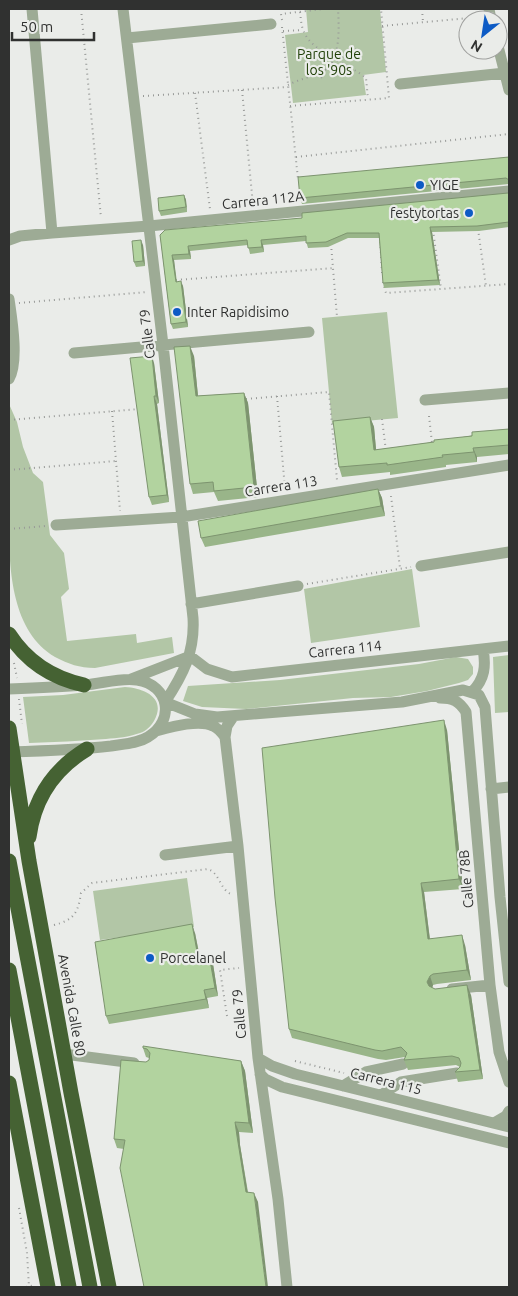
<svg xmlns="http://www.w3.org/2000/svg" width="518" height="1296" font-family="Ubuntu,sans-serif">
	<rect width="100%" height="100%" fill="#eaece9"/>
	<!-- green -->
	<path fill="#b2c6a6" d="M306 9H380L386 72 363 75 366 95 293 103 285 35 308 32Z
		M387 312 398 418 332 424 322 318Z
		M9 404 17 422 23 447 33 473 43 482 50 535 64 553 69 589 61 597 67 641 136 634 137 643 172 637 174 653 95 668C79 668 69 664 55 657 4 627 9 547 9 496 9 465 9 435 9 404Z
		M412 569 420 627 311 643 304 589Z
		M509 655V712L495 713 493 657Z
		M456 657 468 659 473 667V674L468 680 459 683 427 691 391 697 353 698 246 709 202 707 183 701 188 686 280 680 419 664Z
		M125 687C144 688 167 698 154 721 150 727 146 731 140 733 129 737 117 738 106 739 80 741 54 742 29 743L23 697 63 695Z
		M187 878 194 927 100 940 93 891Z"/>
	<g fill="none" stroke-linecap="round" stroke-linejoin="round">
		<!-- path -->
		<path stroke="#979997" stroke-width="2" stroke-dasharray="1 4" stroke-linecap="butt" d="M81 9 101 218
			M422 9 423 22
			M300 12C301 19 301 26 304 32 313 53 348 63 366 78L368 99
			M282 20 281 14 323 9
			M382 26 480 17
			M282 27 298 179
			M283 31 302 30
			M338 60 352 51 357 49
			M321 78 326 69
			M288 85C299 79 316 76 325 70 341 59 339 25 338 9
			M242 90 253 205
			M195 93 210 209
			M143 96 288 87
			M290 106 389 98 381 9
			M296 157 509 134
			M478 229 486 286
			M433 230 441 289
			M380 237 382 273
			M331 244 337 317
			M176 280 334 268
			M383 282 386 293 509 284
			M19 303 147 292
			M277 396 285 489
			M246 399 329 392 337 480
			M112 411 120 511
			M429 416 432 443
			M382 419 386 451
			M9 420 139 409
			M9 470 116 461
			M391 496 400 568
			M9 529 46 526
			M307 584 411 567
			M14 663 17 678
			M19 699 22 724
			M54 925C74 920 78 913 81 893L92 883 208 869C221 874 219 890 233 895
			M227 1016 220 970 239 968
			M295 1061 344 1073
			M19 1208 27 1253 29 1287
			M26 1287 35 1285"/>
		<!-- minor -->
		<path stroke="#9dab95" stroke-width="11" d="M32 9 52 233
			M123 9 163 345 193 618C195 652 183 675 165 702
			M489 9 491 20
			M127 38 271 24
			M498 46 509 90
			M400 84 505 73
			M9 240 20 236 52 233 149 226 509 191
			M74 353 309 332
			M9 379C19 362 12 320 9 299
			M425 400 509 393
			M56 525 181 517 509 465
			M421 566 509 552
			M191 604 298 586
			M190 656 207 669 232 677 509 646
			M131 679 190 656
			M9 689C34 688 59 687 84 685 101 684 121 677 137 680 170 685 175 721 148 737 137 744 123 744 111 746 77 750 43 751 9 752
			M472 692C485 679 486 666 483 649
			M440 698C453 698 459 701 466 712L490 985 499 1052 509 1082
			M165 702 195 714 217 717 402 702 463 690 479 695 485 707 500 897 509 982
			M233 717 227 726 225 737 238 846 258 1058 278 1199 287 1287
			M156 731C171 727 199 719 213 726 218 728 222 733 225 737
			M491 789 509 787
			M165 855 238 846
			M452 989 490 985
			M64 1054 134 1063
			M258 1058 272 1066 295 1074 509 1127
			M260 1074 265 1079 282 1087 509 1143
			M343 1086 366 1072 403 1064
			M381 1095 401 1082 457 1073
			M494 1123 506 1116 509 1111"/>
		<!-- highway -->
		<path stroke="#456233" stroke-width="15" d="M9 634C27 662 52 678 84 685
			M9 728 29 861 71 1093 109 1287
			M29 837C34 799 54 769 87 749
			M9 861 90 1287
			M9 970 69 1287
			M9 1083 48 1287"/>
	</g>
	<!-- wall -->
	<path fill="#99b589" d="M509 157V184L302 204 300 198Z
		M508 193H509V227L479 231 432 232 440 285 384 288 383 283 379 238H348L328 247 308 248 306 241 263 245 264 252 250 254 248 245 190 251 191 259 174 260 177 282 183 286 188 327 173 329 171 324 160 235Z
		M184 195 186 200 187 212 161 216 159 211Z
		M143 245 145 266 136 267 134 262Z
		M194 356 198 396 244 393 248 403 258 497 218 501 214 492 193 494 190 484Z
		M154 363 159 403 157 404 169 502 152 505 149 497Z
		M370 417 374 427 376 450 434 442 509 429V454L477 457V462L446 465V467L390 475V472L342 477 339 467Z
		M378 489 382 498 385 516 205 547 201 538Z
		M447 730 463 889 424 892 430 939 465 945 471 980 437 984 433 985 432 988 435 989 471 995 483 1079 458 1082 455 1072 460 1067 456 1065 408 1070 404 1060 405 1057 386 1060 378 1059 292 1038 289 1029Z
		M195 933 200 957 209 955 213 964 218 996 207 998 209 1008 109 1024 106 1016Z
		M143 1048 241 1061 245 1071 253 1133 239 1132 240 1145 248 1192 258 1202 124 1149 117 1148 114 1139 146 1062 149 1060V1058L146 1057Z"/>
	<!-- shaded-wall -->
	<path fill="#7d946f" d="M184 195 186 200 187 212 186 207Z
		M430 227 432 232 440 285 438 280Z
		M141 240 143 245 145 266 143 261Z
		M261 240 263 245 264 252 262 247Z
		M188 246 190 251 191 259 189 254Z
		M172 255 174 260 177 287 176 282Z
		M181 281 183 286 188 327 186 322Z
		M190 346 194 356 199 406 196 396Z
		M152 356 154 363 159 403 156 396Z
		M244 393 248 403 258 497 254 487Z
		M154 396 157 404 169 502 167 495Z
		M370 417 374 427 377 460 374 450Z
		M473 448 477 457V462L474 452Z
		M378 489 382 498 385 516 381 506Z
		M444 720 447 730 463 889 459 879Z
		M421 883 424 892 431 949 428 939Z
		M192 924 195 933 201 965 198 957Z
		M462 935 465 945 471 980 467 970Z
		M209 955 213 964 218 996 215 988Z
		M430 976 433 985 431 991 427 982Z
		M467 985 471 995 483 1079 480 1070Z
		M204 990 207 998 209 1008 206 999Z
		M241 1061 245 1071 253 1133 249 1123Z
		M235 1122 239 1132 240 1145 249 1201 246 1192 237 1136Z
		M254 1193 258 1202 268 1287H266Z"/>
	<!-- building -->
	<path fill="#b2d39f" stroke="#7d946f" d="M509 157V180L506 178 300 198 298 177Z
		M508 193H509V222L477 226 430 227 438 280 383 283 379 233H347L326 242 306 243V236L261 240 262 247 248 248 247 240 188 246 189 254 172 255 176 282 181 281 186 322 171 324 160 235 165 230 302 218V213Z
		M184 195 186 207 159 211 158 198Z
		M141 240 143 261 134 262 132 241Z
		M190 346 196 396 244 393 254 487 214 491 213 482 190 484 174 347Z
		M152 356 156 396H154L167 495 149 497 130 358Z
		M370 417 374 450 434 442V440L472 436V432L509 429V445L473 448 474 452 442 455 443 457 387 465V463L339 467 333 421Z
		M378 489 381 506 201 538 198 521Z
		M444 720 459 879 421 883 428 939 462 935 467 970 433 974 430 976 427 982 429 986 435 989 467 985 480 1070 455 1072 460 1067 461 1063 459 1058 452 1056 404 1060 407 1053 401 1047 382 1051 375 1050 289 1029 275 898 262 748Z
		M192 924 198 957 209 955 215 988 204 990 206 999 106 1016 95 942Z
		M143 1046 241 1061 249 1123 235 1122 237 1136 246 1192 254 1193 266 1287H144L120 1168 125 1140 114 1139 121 1060 146 1062 149 1060 150 1053 147 1049 143 1048Z"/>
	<!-- markers -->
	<g fill="#0d5bc5" stroke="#eaece9" stroke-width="2">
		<circle cx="420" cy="185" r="5"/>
		<circle cx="469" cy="213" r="5"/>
		<circle cx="177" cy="312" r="5"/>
		<circle cx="150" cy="958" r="5"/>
	</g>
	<g text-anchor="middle" stroke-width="4.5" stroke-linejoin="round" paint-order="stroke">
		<!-- park labels -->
		<g font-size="14" fill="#224109" stroke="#eaece9">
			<text x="329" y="59">Parque de<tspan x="329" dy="16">los '90s</tspan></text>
		</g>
		<!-- poi labels -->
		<g font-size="14" fill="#303130" stroke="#eaece9" text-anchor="start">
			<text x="430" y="190">YIGE</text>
			<text x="459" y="218" text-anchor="end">festytortas</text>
			<text x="187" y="317">Inter Rapidisimo</text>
			<text x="160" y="963">Porcelanel</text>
		</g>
		<!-- street labels -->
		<g font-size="14" fill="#303130" stroke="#eaece9">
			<text transform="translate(263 200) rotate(-6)" y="5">Carrera 112A</text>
			<text transform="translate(147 334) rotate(-97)" y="5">Calle 79</text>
			<text transform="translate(281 486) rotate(-9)" y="5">Carrera 113</text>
			<text transform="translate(345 649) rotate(-6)" y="5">Carrera 114</text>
			<text transform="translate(466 879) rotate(-95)" y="5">Calle 78B</text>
			<text transform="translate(72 1005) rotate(80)" y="5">Avenida Calle 80</text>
			<text transform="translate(239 1014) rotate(-95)" y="5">Calle 79</text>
			<text transform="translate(386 1081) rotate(14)" y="5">Carrera 115</text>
		</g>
	</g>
	<!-- border -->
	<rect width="518" height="1296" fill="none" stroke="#303130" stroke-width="20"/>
	<!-- north arrow -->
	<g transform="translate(483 35) rotate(210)"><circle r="24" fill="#eaece9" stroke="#a0a19f"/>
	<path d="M0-4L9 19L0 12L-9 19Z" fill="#0d5bc5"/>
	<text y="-8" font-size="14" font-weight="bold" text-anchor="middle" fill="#303130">N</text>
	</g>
	<!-- scale -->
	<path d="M12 32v8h82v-8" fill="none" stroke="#303130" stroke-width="2.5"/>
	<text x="20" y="32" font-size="15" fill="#303130" stroke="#eaece9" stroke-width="4" paint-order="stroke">50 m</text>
</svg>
